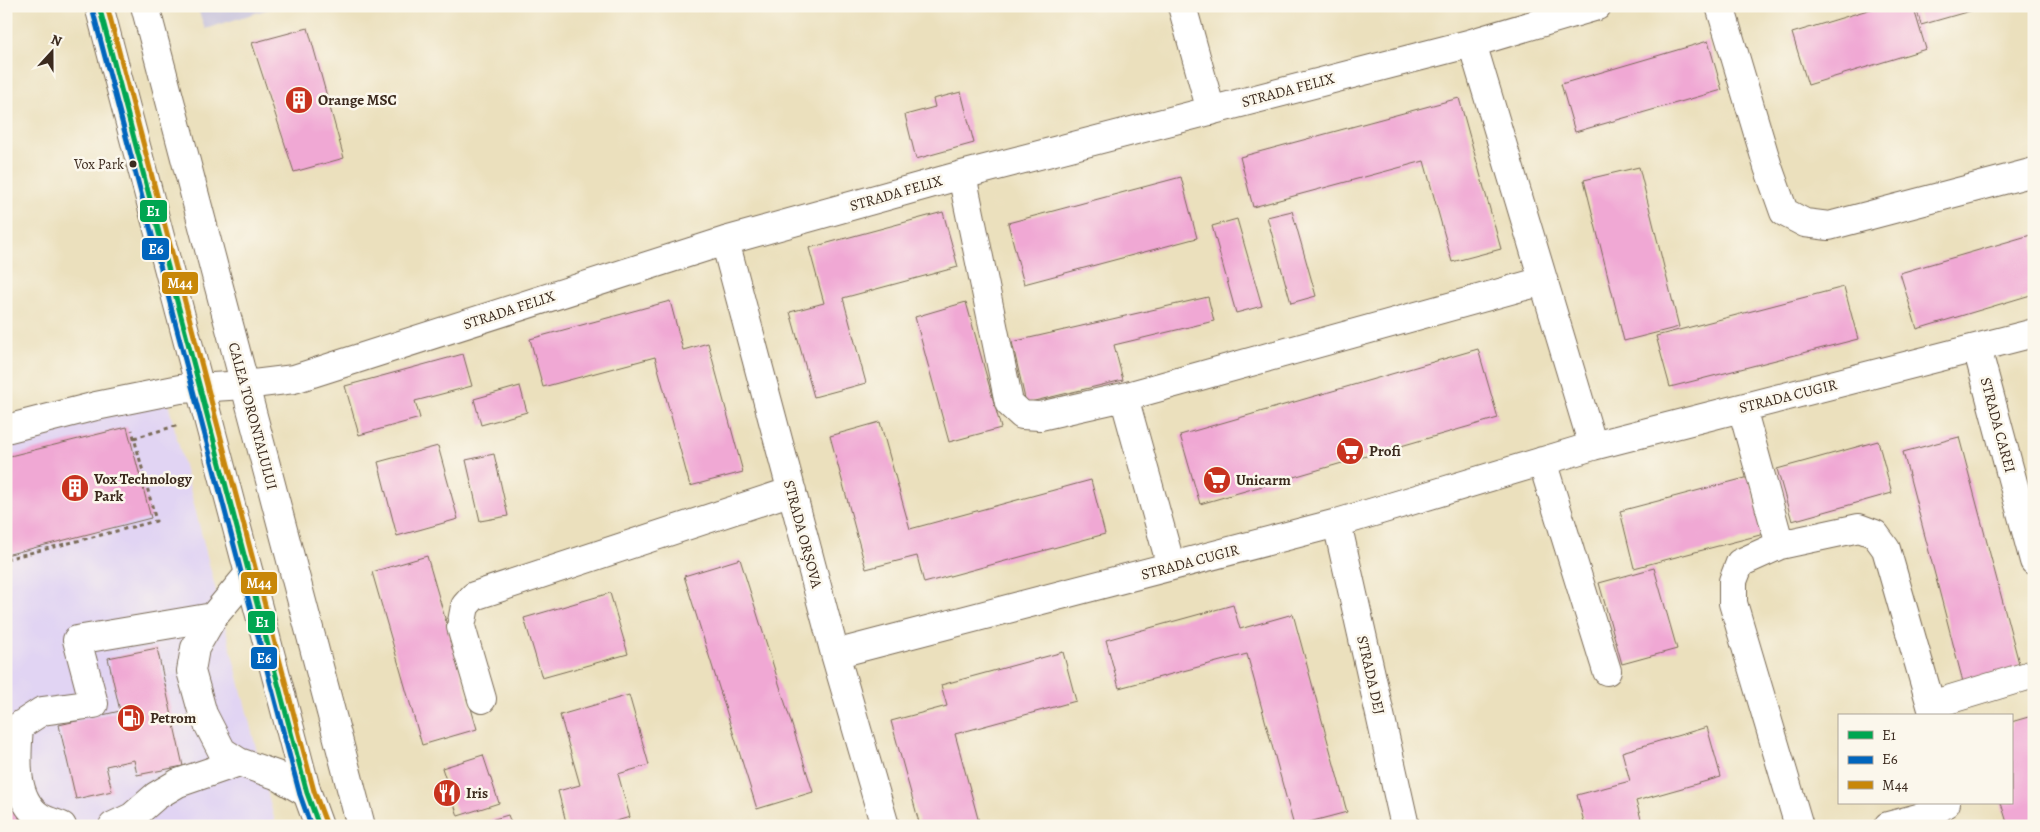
<svg xmlns="http://www.w3.org/2000/svg" width="2040" height="832" font-family="Alegreya,serif">
	<rect width="100%" height="100%" fill="#fbf7ec"/>
	<filter id="ink" filterUnits="userSpaceOnUse"><feTurbulence type="fractalNoise" baseFrequency=".02" numOctaves="2"/><feDisplacementMap in="SourceGraphic" scale="10" xChannelSelector="R" yChannelSelector="G"/><feConvolveMatrix kernelMatrix="1 2 1 2 8 2 1 2 1" color-interpolation-filters="sRGB"/></filter>
	<filter id="wash" filterUnits="userSpaceOnUse"><feTurbulence type="fractalNoise" baseFrequency=".0096" numOctaves="4" result="noise"/><feDisplacementMap in="SourceGraphic" scale="20" xChannelSelector="R" yChannelSelector="G"/><feGaussianBlur stdDeviation="1.12" result="paint"/><feColorMatrix in="noise" values="0 0 0 0 0 0 0 0 0 0 0 0 0 0 0 0 0 1.4 0 .05"/><feComposite in="paint" operator="in"/></filter>
	<g filter="url(#wash)">
		<rect width="100%" height="100%" fill="#ebe0bd"/>
		<!-- built -->
		<path fill="#e1d4f3" d="M167 399 276 826H6V440Z"/>
		<!-- industrial -->
		<path fill="#c5c0da" d="M197 6H278L205 29Z"/>
		<g id="blocks">
			<!-- building -->
			<path fill="#f0a8d4" d="M1881 6H1913L1926 49 1808 85 1792 33Z
				M1916 6H1984V7L1921 25Z
				M308 28 344 158 294 172 252 43Z
				M1708 41 1722 90 1575 132 1561 84Z
				M961 92 974 143 916 159 905 115 935 107 933 99Z
				M1459 98 1501 249 1452 262 1424 161 1253 207 1240 157Z
				M1639 167 1679 327 1624 341 1584 180Z
				M1181 177 1197 238 1024 284 1008 223Z
				M1292 211 1316 296 1291 303 1267 217Z
				M943 212 958 267 843 298 866 383 814 397 790 312 824 303 809 248Z
				M1237 219 1262 306 1236 313 1212 226Z
				M2034 234V294L1917 329 1900 273Z
				M1844 287 1858 339 1670 387 1656 336Z
				M1208 297 1214 321 1114 345 1123 380 1026 403 1012 342Z
				M670 301 683 350 708 343 743 472 690 486 655 357 543 387 530 339Z
				M966 302 1001 428 949 442 915 317Z
				M1478 349 1498 418 1200 504 1180 435Z
				M463 354 472 386 415 401 420 418 359 435 345 386Z
				M520 386 527 412 481 425 474 399Z
				M880 422 910 529 1091 480 1105 534 924 583 917 556 866 569 830 436Z
				M127 427 151 518 6 555V457Z
				M1959 437 2020 667 1963 682 1903 452Z
				M1878 441 1892 493 1792 521 1777 469Z
				M438 446 458 519 397 536 378 462Z
				M494 454 508 516 480 521 466 460Z
				M1749 477 1764 534 1634 568 1620 511Z
				M427 556 477 729 422 745 372 572Z
				M740 559 813 792 757 809 684 576Z
				M1654 568 1677 649 1622 664 1599 583Z
				M610 593 628 654 542 678 524 618Z
				M1233 605 1240 629 1293 614 1347 812 1294 826 1247 654 1119 688 1106 640Z
				M157 648 183 766 137 775 134 760 106 766 112 791 76 799 59 725 120 711 108 658Z
				M1063 652 1076 701 955 734 980 826H920L891 721 947 706 941 685Z
				M629 695 649 765 618 774 630 817 600 826H567L558 791 580 785 560 715Z
				M2032 716 2034 722V826H2008L2001 803H2011V722Z
				M1707 727 1721 777 1636 801 1643 826H1585L1577 795 1630 781 1622 752Z
				M483 755 499 803 458 816 442 768Z
				M17 809 21 826H6V812Z
				M508 815 512 826H474V825Z"/>
		</g>
	</g>
	<g filter="url(#ink)">
		<use href="#blocks" fill-opacity="0" stroke="#796a56" stroke-width="1"/>
		<g fill="none" stroke-linecap="round" stroke-linejoin="round">
			<defs>
				<path id="minor" d="M1182 6 1211 111
					M1720 6 1768 167 1784 212 1805 223 1829 226 2034 172
					M1472 43 1593 446
					M962 175 1009 403 1022 415 1040 416 1124 397 1543 281
					M725 241 835 654 885 826
					M1977 348 2034 561
					M1124 397 1171 566
					M1742 408 1780 545
					M6 429 96 406 180 389 245 385 294 379 725 241 962 175 1472 43 1597 6
					M1542 461 1607 671
					M1337 523 1405 826
					M249 574 213 617 195 648 191 671 203 714 222 751 239 762 276 775 307 793
					M835 654 1337 523 1593 446 2034 333
					M482 699 461 627 465 606 474 596 792 491
					M1931 705 2034 674
					M62 826C55 823 46 821 40 817 12 798 17 755 19 726L42 711 94 704 77 640 213 617
					M113 826 132 817 156 796 178 783 239 762
					M1799 826 1733 603V581L1740 563 1780 545 1859 528 1875 534 1886 549 1934 716
					M1888 826 1929 815 1946 803"/>
				<path id="major" d="M99 6 307 793 319 826
					M145 6 361 826"/>
			</defs>
			<!-- minor casing -->
			<use href="#minor" stroke="#796a56" stroke-width="30"/>
			<!-- major casing -->
			<use href="#major" stroke="#796a56" stroke-width="30"/>
			<!-- path -->
			<path stroke="#796a56" stroke-width="3" stroke-dasharray="4 4" stroke-linecap="butt" d="M134 438 179 425
				M6 559 156 521 132 430"/>
			<!-- minor -->
			<use href="#minor" stroke="#fff" stroke-width="28"/>
			<!-- major -->
			<use href="#major" stroke="#fff" stroke-width="28"/>
			<defs>
				<path id="bus-1" d="M99 6 307 793 319 826"/>
				<path id="bus-2" d="M92 8 300 795 311 826"/>
				<path id="bus-3" d="M107 6 314 791 326 823"/>
			</defs>
			<!-- bus-1 casing -->
			<use href="#bus-1" stroke="#fbf7ec" stroke-width="9"/>
			<!-- bus-2 casing -->
			<use href="#bus-2" stroke="#fbf7ec" stroke-width="9"/>
			<!-- bus-3 casing -->
			<use href="#bus-3" stroke="#fbf7ec" stroke-width="9"/>
			<!-- bus-1 -->
			<use href="#bus-1" stroke="#00a651" stroke-width="5"/>
			<!-- bus-2 -->
			<use href="#bus-2" stroke="#0065bd" stroke-width="5"/>
			<!-- bus-3 -->
			<use href="#bus-3" stroke="#c88708" stroke-width="5"/>
		</g>
	</g>
	<!-- icons -->
	<defs>
		<symbol id="building-disc" viewBox="-11 -11 22 22"><circle r="9.5" fill="#c8321e" stroke="#fbf7ec"/><path d="M-4-6H4V6H1V3H-1V6H-4ZM-2.5-4.3h1.7v1.8h-1.7ZM.8-4.3h1.7v1.8H.8ZM-2.5-1h1.7V.8h-1.7ZM.8-1h1.7V.8H.8Z" fill="#fff"/></symbol>
		<symbol id="supermarket-disc" viewBox="-11 -11 22 22"><circle r="9.5" fill="#c8321e" stroke="#fbf7ec"/><path d="M-6-5.5h2.5l.6 2H6L4.5 2H-2.5L-4.4-4H-6ZM-1.5 3.2a1.3 1.3 0 1 0 .1 0ZM3 3.2a1.3 1.3 0 1 0 .1 0Z" fill="#fff"/></symbol>
		<symbol id="fuel-disc" viewBox="-11 -11 22 22"><circle r="9.5" fill="#c8321e" stroke="#fbf7ec"/><path d="M-5.5-6h7V0h2V4h1.3V-2.5L3-4.5l.8-.8L6-3V5H2.5V1h-1V6h-7ZM-4.2-4.7v3.2H.2V-4.7Z" fill="#fff"/></symbol>
		<symbol id="restaurant-disc" viewBox="-11 -11 22 22"><circle r="9.5" fill="#c8321e" stroke="#fbf7ec"/><path d="M-5-6h1v4h1v-4h1v4h1v-4h1v5L-1.5 .5V6h-2V.5L-5-1ZM5-6V6H3V1.5H1.5Q1.5-4 5-6Z" fill="#fff"/></symbol>
	</defs>
	<g fill-rule="evenodd">
		<use href="#building-disc" x="283" y="84" width="32" height="32"/>
		<use href="#supermarket-disc" x="1334" y="435" width="32" height="32"/>
		<use href="#supermarket-disc" x="1201" y="464" width="32" height="32"/>
		<use href="#building-disc" x="59" y="472" width="32" height="32"/>
		<use href="#fuel-disc" x="115" y="702" width="32" height="32"/>
		<use href="#restaurant-disc" x="431" y="777" width="32" height="32"/>
	</g>
	<!-- markers -->
	<circle fill="#3b2a1e" stroke="#fbf7ec" stroke-width="2" cx="133" cy="164" r="4.5"/>
	<g text-anchor="middle" stroke-width="5" stroke-linejoin="round" paint-order="stroke">
		<!-- bus labels -->
		<g font-size="14" fill="#3b2a1e" stroke="#fbf7ec" text-anchor="end">
			<text x="124" y="169">Vox Park</text>
		</g>
		<!-- street labels -->
		<g font-size="15" fill="#3b2a1e" stroke="#fbf7ec">
			<text transform="translate(1288 90) rotate(-15)" y="5">STRADA FELIX</text>
			<text transform="translate(896 193) rotate(-16)" y="5">STRADA FELIX</text>
			<text transform="translate(509 310) rotate(-18)" y="5">STRADA FELIX</text>
			<text transform="translate(1788 396) rotate(-14)" y="5">STRADA CUGIR</text>
			<text transform="translate(253 416) rotate(75)" y="5">CALEA TORONTALULUI</text>
			<text transform="translate(1998 425) rotate(75)" y="5">STRADA CAREI</text>
			<text transform="translate(803 534) rotate(75)" y="5">STRADA ORȘOVA</text>
			<text transform="translate(1190 562) rotate(-15)" y="5">STRADA CUGIR</text>
			<text transform="translate(1371 675) rotate(77)" y="5">STRADA DEJ</text>
		</g>
		<!-- poi labels -->
		<g font-size="15" font-weight="bold" fill="#3b2a1e" stroke="#fbf7ec" text-anchor="start">
			<text x="318" y="105">Orange MSC</text>
			<text x="1369" y="456">Profi</text>
			<text x="94" y="484">Vox Technology<tspan x="94" dy="17">Park</tspan></text>
			<text x="1236" y="485">Unicarm</text>
			<text x="150" y="723">Petrom</text>
			<text x="466" y="798">Iris</text>
		</g>
	</g>
	<g stroke="#fbf7ec" stroke-width="2">
		<rect x="139" y="199" width="29" height="24" rx="5" fill="#00a651"/>
		<rect x="141" y="237" width="29" height="24" rx="5" fill="#0065bd"/>
		<rect x="161" y="271" width="38" height="24" rx="5" fill="#c88708"/>
		<rect x="240" y="571" width="38" height="24" rx="5" fill="#c88708"/>
		<rect x="247" y="610" width="29" height="24" rx="5" fill="#00a651"/>
		<rect x="250" y="646" width="28" height="24" rx="5" fill="#0065bd"/>
	</g>
	<g font-size="14" text-anchor="middle" font-weight="bold" fill="#fff">
		<text x="153" y="216">E1</text>
		<text x="156" y="254">E6</text>
		<text x="180" y="288">M44</text>
		<text x="259" y="588">M44</text>
		<text x="262" y="627">E1</text>
		<text x="264" y="663">E6</text>
	</g>
	<!-- margin -->
	<rect width="2040" height="832" fill="none" stroke="#fbf7ec" stroke-width="25"/>
	<!-- legend -->
	<rect x="1838" y="714" width="175" height="90" fill="#fbf7ec" stroke="#aea59a"/>
	<rect x="1848" y="731" width="25" height="8" fill="#00a651" stroke="#aea59a"/>
	<text x="1882" y="740" font-size="15" fill="#3b2a1e">E1</text>
	<rect x="1848" y="756" width="25" height="8" fill="#0065bd" stroke="#aea59a"/>
	<text x="1882" y="764" font-size="15" fill="#3b2a1e">E6</text>
	<rect x="1848" y="781" width="25" height="8" fill="#c88708" stroke="#aea59a"/>
	<text x="1882" y="790" font-size="15" fill="#3b2a1e">M44</text>
	<!-- north arrow -->
	<g transform="translate(52 52) rotate(21)" stroke="#fbf7ec" stroke-width="4" paint-order="stroke">
	<path d="M0-4L9 19L0 12L-9 19Z" fill="#3b2a1e"/>
	<text y="-8" font-size="14" font-weight="bold" text-anchor="middle" fill="#3b2a1e">N</text>
	</g>
</svg>
